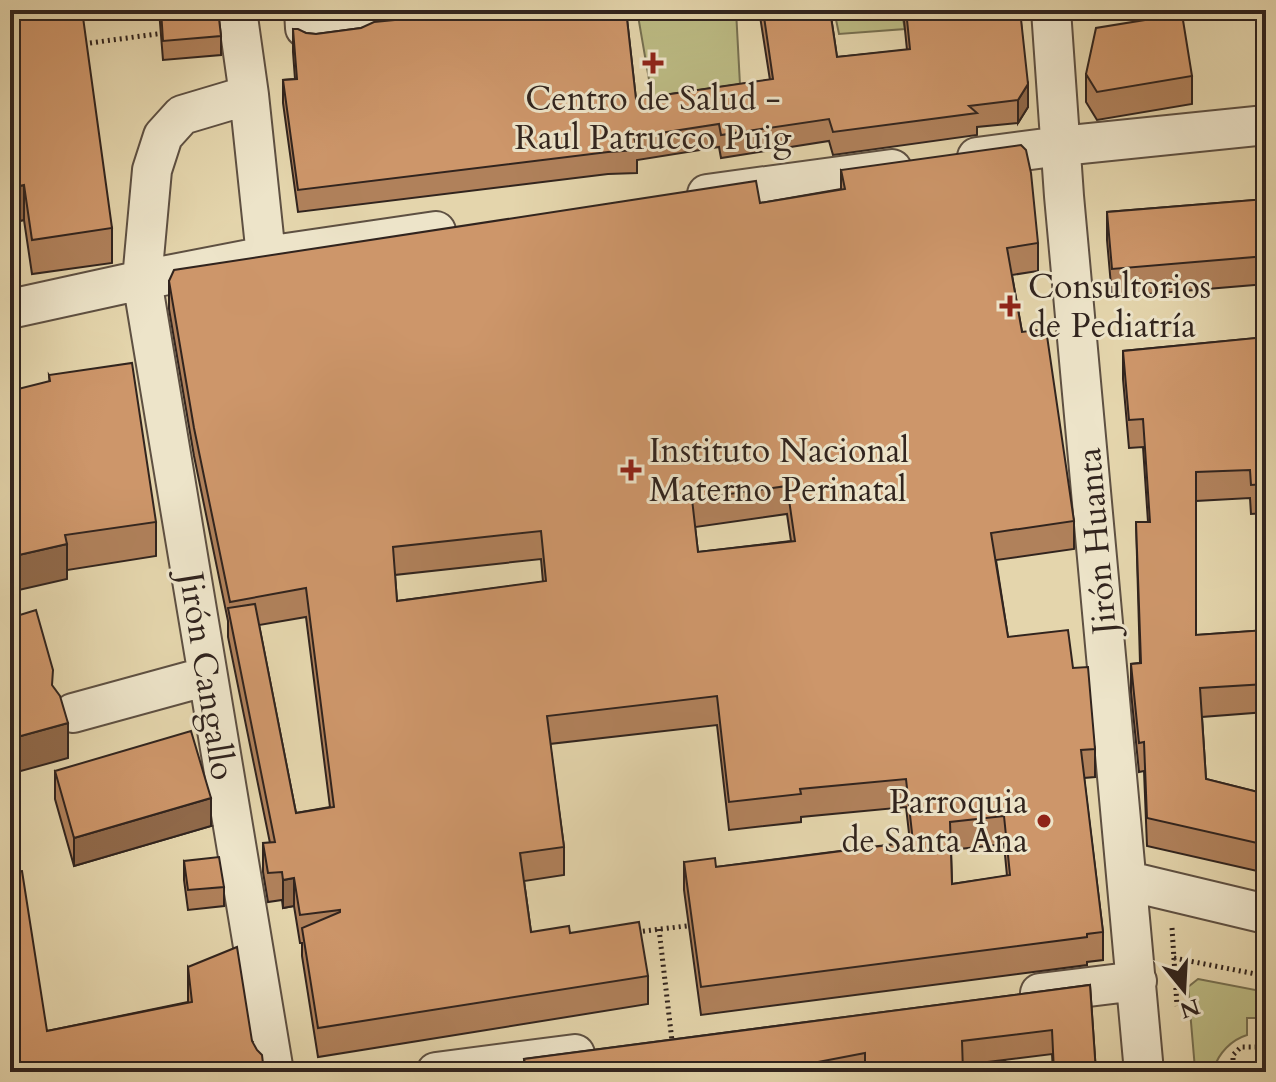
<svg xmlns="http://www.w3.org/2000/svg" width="1276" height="1082" font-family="Cardo,serif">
	<rect width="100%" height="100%" fill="#e4d5ac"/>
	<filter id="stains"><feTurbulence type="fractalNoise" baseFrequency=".0025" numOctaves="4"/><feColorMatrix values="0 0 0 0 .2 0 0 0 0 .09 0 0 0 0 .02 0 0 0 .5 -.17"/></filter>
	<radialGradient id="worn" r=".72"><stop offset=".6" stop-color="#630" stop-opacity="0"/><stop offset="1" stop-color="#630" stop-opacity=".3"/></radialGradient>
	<!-- green -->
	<path fill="#bcbb84" stroke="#767051" stroke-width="2" d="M637 10H736L740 85 652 97Z
		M834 10H901L905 29 839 34Z
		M1198 979 1266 992V1018H1247V1035C1231 1040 1219 1053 1214 1068L1195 1069 1188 987Z"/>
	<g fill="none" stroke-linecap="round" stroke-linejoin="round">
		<defs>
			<path id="minor" d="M237 10 249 95 266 256
				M304 10 305 28 313 35 358 29 363 24 364 10
				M1051 10 1064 196 1144 1072
				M249 95 182 115 163 136 152 170 142 280 274 1072
				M977 157 1061 146 1266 125
				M707 194 892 169
				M10 309 142 280 266 256 436 231
				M73 713 208 676
				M1128 881 1266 914
				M1040 993 1137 981
				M436 1072 575 1054"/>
		</defs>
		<!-- minor casing -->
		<use href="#minor" stroke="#5e5042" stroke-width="42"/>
		<!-- path -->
		<path stroke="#31241e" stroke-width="5" stroke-dasharray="2 4" stroke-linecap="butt" d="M90 43 164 33
			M1172 928 1177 1006
			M659 929 672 1041
			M637 932 694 925
			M1174 958 1266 976
			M1003 1053 1005 1072
			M1233 1072V1055L1241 1047H1266"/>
		<!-- minor -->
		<use href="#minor" stroke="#ede4c9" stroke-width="38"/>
	</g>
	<!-- wall -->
	<path fill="#b0815b" stroke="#31241e" stroke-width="2" fill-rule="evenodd" d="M10 10 112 228V263L32 274 24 220 10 223Z
		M159 10H218L221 36V55L163 60Z
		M422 10H626L636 99 770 80 759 10H830L837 57 907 50 903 10H1020L1028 107 1018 123 977 127V135L833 155 829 141 721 158 719 147 637 160V173L608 174 298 212 283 103V80L295 79 293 52V29L306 33 316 34 361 28 423 17Z
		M1086 74 1192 76V104L1097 120 1086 102Z
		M841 170 1038 243V271L1012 275 1022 332 1074 521V549L996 560 1008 637 1073 668 1095 749V777L1084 778 1103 932V960L1087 962V965L701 1015 684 890V862L716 867 910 842 906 807 801 817V822L729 830 717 725 550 744 564 847V875L524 881 531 932 570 933 648 976V1004L318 1057 302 956V943H300L294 906 283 908 282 900 268 902 263 872V843H270L228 637V621L194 456 169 309V281L760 203 841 189ZM787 514 791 541 698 552 695 527ZM541 559 543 582 397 601 395 575ZM306 617 330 807 296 813 259 625ZM1004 844 1007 876 952 884 951 850Z
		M1266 199V284L1112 297 1107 240V212Z
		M1266 337V513L1251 514 1250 498 1196 501V635L1266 630V712L1202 717 1206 779 1266 794V873L1147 846 1144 771 1139 772 1131 692V664L1140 663 1136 522H1148L1143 447 1129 448 1123 379V351Z
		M49 375 156 522V556L67 570V579Z
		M55 771 211 826 74 866 55 799Z
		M184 861 224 887V906L188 910 184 880Z
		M188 967 252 1041 47 1031 188 1002Z
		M1090 985 1096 1072H1053L1052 1054 962 1065 963 1072H524V1059Z"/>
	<!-- shaded-wall -->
	<path fill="#90694a" stroke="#31241e" stroke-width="2" d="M1028 84V107L1018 123V100Z
		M24 185V220L10 223V188Z
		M67 544V579L10 592V557Z
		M68 723V758L10 774V739Z
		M211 798V826L74 866V838Z
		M294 878V906L283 908V880Z"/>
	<!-- building -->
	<path fill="#cd966a" stroke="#31241e" stroke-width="2" fill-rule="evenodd" d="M10 10H82L112 228 32 240 24 185 10 188Z
		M161 10H218L221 36 163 41Z
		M425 10H626L636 99 773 79 763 10H830L837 57 910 49 906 10H1020L1028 84 1018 100 969 106 977 113 833 132 829 119 721 135 719 124 634 137 637 150 608 152 298 190 283 80 297 79 293 29H298L306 33 316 34 361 28 374 22 425 17Z
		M1182 14 1192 76 1097 92 1086 74 1096 28Z
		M1021 145 1026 150 1031 173 1038 243 1007 248 1022 332 1046 329 1074 521 991 533 1008 637 1068 630 1073 668 1088 667 1095 749 1081 750 1103 932 1087 934V937L701 987 684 862 715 858 716 867 913 842 906 779 800 789 801 794 729 802 717 696 547 716 564 847 520 853 531 932 569 926 570 933 639 922 648 976 318 1028 302 928 340 912V910L300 915 294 878 283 880 282 872 268 873 263 843 275 842 228 608 255 604 296 813 334 807 306 588 230 602 194 428 169 281 174 270 756 181 760 203 845 189 841 170ZM787 486 795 541 698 552 692 499ZM541 531 546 581 397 601 393 547ZM1004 816 1010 875 952 884 950 822Z
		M1266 199V256L1112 269 1107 212Z
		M1266 337V484L1251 485 1250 470 1196 472V635L1266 630V684L1200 688 1206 779 1266 794V845L1147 818 1144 742 1139 743 1131 664 1141 663 1136 522H1150L1143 419 1129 420 1123 351Z
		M132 363 156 522 65 535 67 544 10 557V391L50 381 49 375Z
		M36 610 53 670 52 685 60 696 68 723 10 739V618Z
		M191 731 211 798 74 838 55 771Z
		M219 857 224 887 188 890 184 861Z
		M22 871 47 1031 192 1002 188 967 237 947 252 1041 257 1050 262 1055 264 1072H10V872Z
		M1090 985 1096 1072H1054L1052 1030 962 1041 963 1072H865V1053L766 1072H528L524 1059Z"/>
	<!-- markers -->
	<g fill="#8f2418" stroke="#ede4c9" stroke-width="3">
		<path d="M649 51h8v8h8v8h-8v8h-8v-8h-8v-8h8z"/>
		<path d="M1006 294h8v8h8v8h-8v8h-8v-8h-8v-8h8z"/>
		<path d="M627 458h8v8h8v8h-8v8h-8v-8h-8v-8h8z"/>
		<circle cx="1044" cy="821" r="8"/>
	</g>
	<g text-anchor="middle" stroke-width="6" stroke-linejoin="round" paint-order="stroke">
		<!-- poi labels -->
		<g font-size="34" fill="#31241e" stroke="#ede4c9" text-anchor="start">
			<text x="653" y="110" text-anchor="middle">Centro de Salud -<tspan x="653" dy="39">Raul Patrucco Puig</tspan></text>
			<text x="1028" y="298">Consultorios<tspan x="1028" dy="39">de Pediatría</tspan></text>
			<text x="649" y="462">Instituto Nacional<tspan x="649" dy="39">Materno Perinatal</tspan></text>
			<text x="1028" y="813" text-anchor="end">Parroquia<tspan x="1028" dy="39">de Santa Ana</tspan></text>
		</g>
		<!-- street labels -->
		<g font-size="34" fill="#31241e" stroke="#ede4c9">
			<text transform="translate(1096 541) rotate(-95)" y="12">Jirón Huanta</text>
			<text transform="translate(208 676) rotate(81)" y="12">Jirón Cangallo</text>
		</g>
	</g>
	<!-- margin -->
	<rect width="1276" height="1082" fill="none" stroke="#e4d5ac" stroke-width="40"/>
	<rect x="12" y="12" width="1252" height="1058" fill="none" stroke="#31241e" stroke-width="4"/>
	<rect x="20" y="20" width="1236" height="1042" fill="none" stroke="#31241e" stroke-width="2"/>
	<!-- north arrow -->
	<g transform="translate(1184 990) rotate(162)" stroke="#ede4c9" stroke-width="6" paint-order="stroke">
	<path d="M0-6L14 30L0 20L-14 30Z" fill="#31241e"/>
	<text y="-12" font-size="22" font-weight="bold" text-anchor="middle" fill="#31241e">N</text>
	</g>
	<rect width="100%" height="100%" filter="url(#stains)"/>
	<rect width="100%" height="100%" fill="url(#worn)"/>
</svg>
